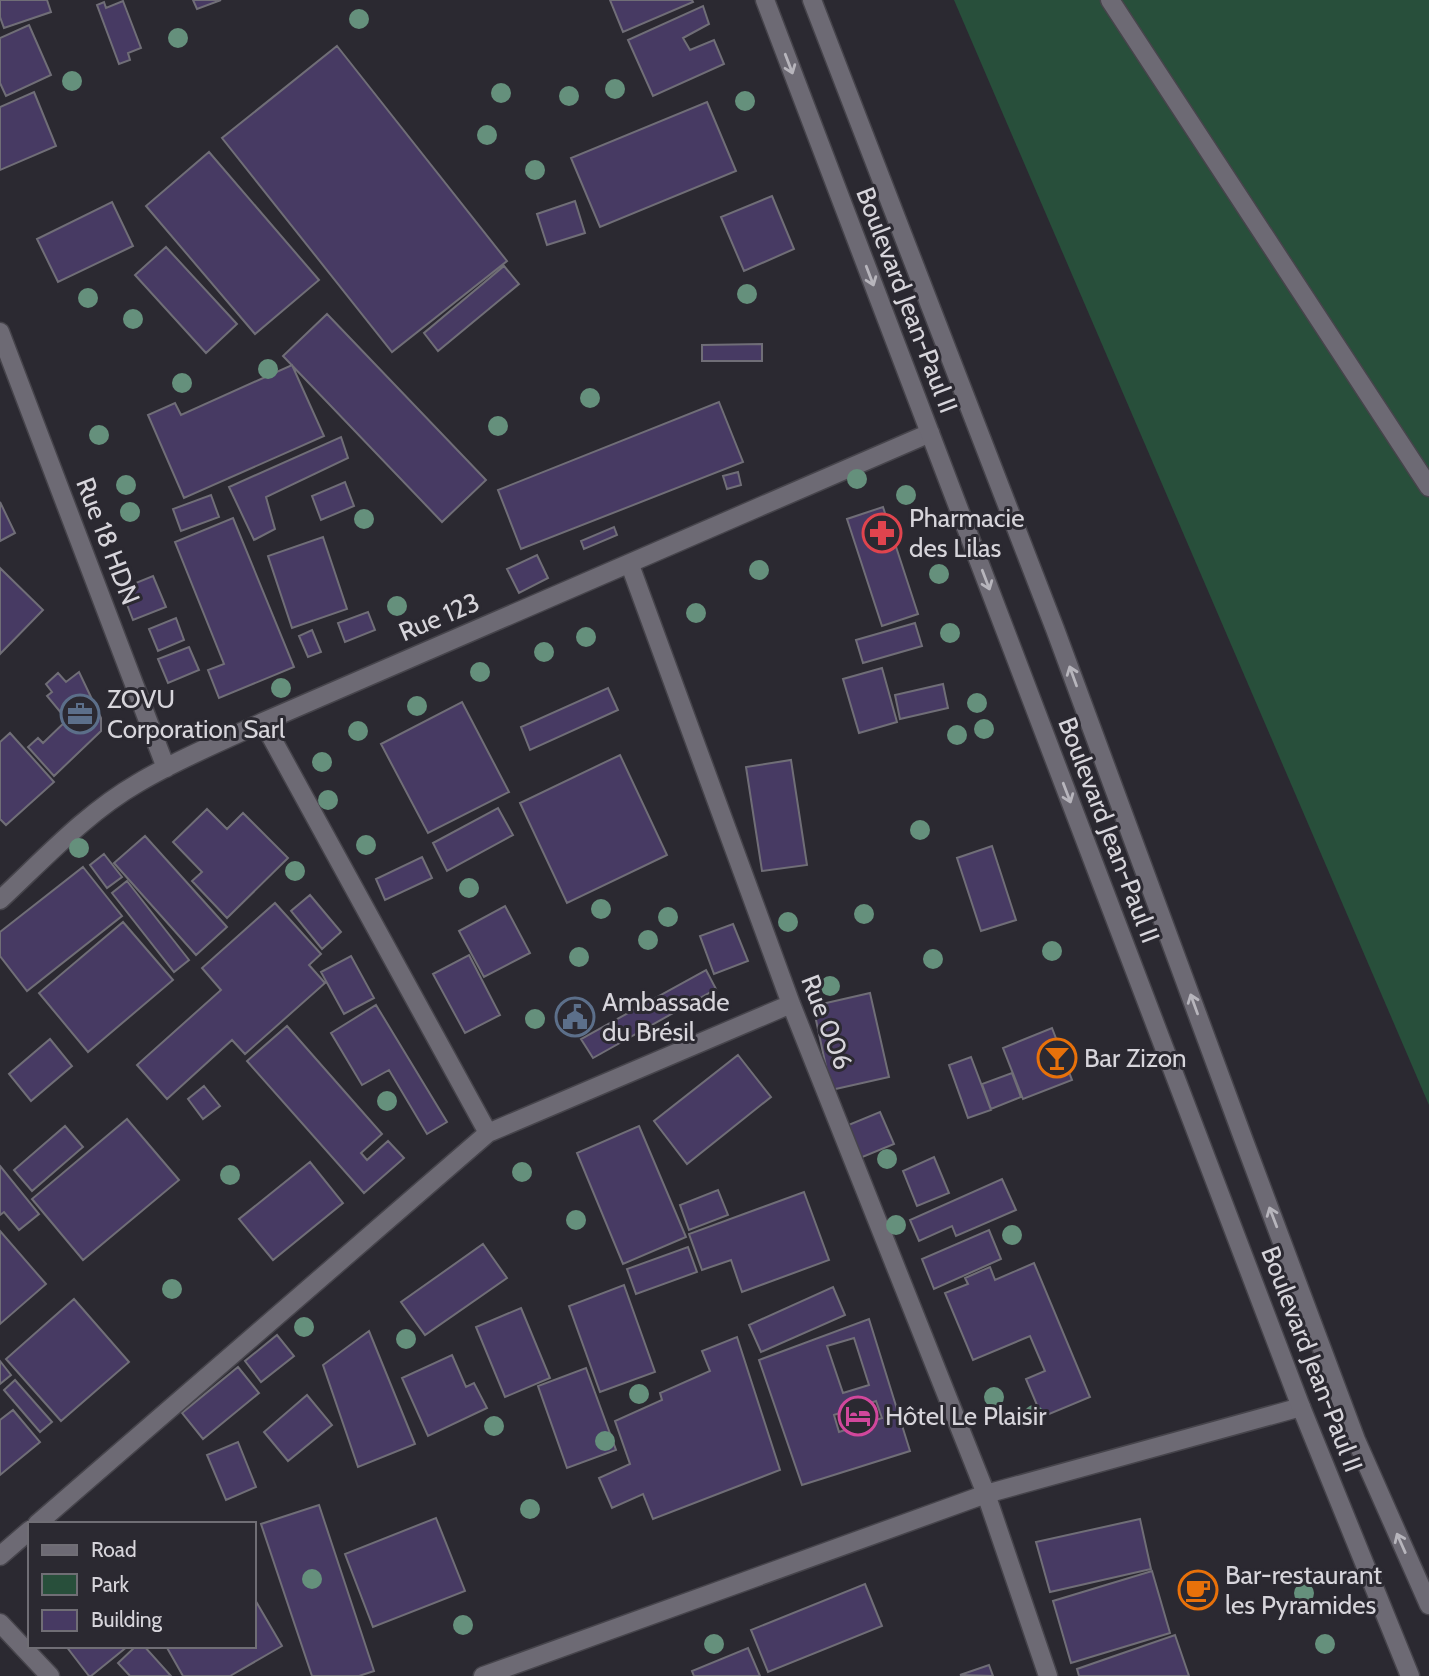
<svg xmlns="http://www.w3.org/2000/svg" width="1429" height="1676" font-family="Cabin,sans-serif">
	<rect width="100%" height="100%" fill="#2b2931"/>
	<!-- green -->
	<path fill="#284f3b" d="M954 0H1429V1105Z"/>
	<!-- building -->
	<path fill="#473a63" stroke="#706e77" stroke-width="2" fill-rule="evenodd" d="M0 0H47L51 12 4 28 0 17Z
		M193 0H221L197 9Z
		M610 0H692L693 2 623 32Z
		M123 1 141 48 128 53 130 60 119 64 97 5 104 2 106 8Z
		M703 6 709 24 683 38 690 50 714 40 724 64 653 96 628 40Z
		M29 25 51 75 6 96 0 83V38Z
		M337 46 507 261 392 352 222 138Z
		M34 92 56 146 0 170V107Z
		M707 102 736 171 600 227 571 158Z
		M209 152 319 280 255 334 146 206Z
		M772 196 794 249 744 271 721 217Z
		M575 201 585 233 547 245 537 214Z
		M112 202 133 246 58 282 37 239Z
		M166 247 237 324 206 353 135 275Z
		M504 266 519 284 438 351 424 333Z
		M327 314 486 480 442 522 283 356Z
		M762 344V361H702V345Z
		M292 365 324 436 184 498 148 415 175 403 181 415Z
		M719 402 743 462 521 549 498 490Z
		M341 437 348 458 266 497 275 529 254 540 229 487Z
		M738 472 741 485 727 489 723 476Z
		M345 482 354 506 321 520 312 496Z
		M211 495 219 517 181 531 173 509Z
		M0 502 15 533 0 541Z
		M883 507 918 614 882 626 847 519Z
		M233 518 294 667 219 698 208 670 224 664 175 542Z
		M614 527 617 535 584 549 581 541Z
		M323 537 347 609 292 628 268 556Z
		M537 555 548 578 519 593 507 569Z
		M0 568 43 610 0 654Z
		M153 576 166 607 133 620 121 589Z
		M368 612 375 630 345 642 338 623Z
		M176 618 184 640 158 651 149 629Z
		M915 623 922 646 863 663 856 640Z
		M312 630 321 652 308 657 299 636Z
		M189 647 199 670 168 683 158 659Z
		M882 668 897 722 859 733 843 679Z
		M79 672 101 718V731L54 776 28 747 38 738 43 743 67 720 47 696 52 692 46 684 58 673 66 682Z
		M943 684 948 708 900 719 895 695Z
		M608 688 618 710 530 750 521 727Z
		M462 702 509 792 428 833 381 744Z
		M10 733 54 782 6 825 0 819V742Z
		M620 755 667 855 567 903 520 803Z
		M791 760 807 865 762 871 746 767Z
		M498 808 513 835 447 871 433 843Z
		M207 809 227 829 243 813 288 858 227 918 192 881 202 872 173 842Z
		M145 836 227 927 196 955 114 863Z
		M992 846 1016 920 981 931 957 858Z
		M104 854 122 877 107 888 90 865Z
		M422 857 432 878 385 900 376 879Z
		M83 867 122 916 27 991 0 956V932Z
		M127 881 189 960 174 972 112 893Z
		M310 895 341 932 322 949 291 911Z
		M275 903 321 954 309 965 325 983 245 1054 232 1040 167 1099 137 1065 221 990 202 968Z
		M505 906 530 953 484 977 459 931Z
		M123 922 173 980 88 1052 39 993Z
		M733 924 748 961 714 974 700 936Z
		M469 955 500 1015 465 1033 433 974Z
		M351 956 374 998 344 1014 321 972Z
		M706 970 716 989 593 1058 581 1039Z
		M870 993 889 1077 831 1090 813 1006Z
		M376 1005 447 1122 427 1134 389 1070 362 1085 331 1033Z
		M287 1026 382 1134 361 1153 367 1160 388 1141 404 1158 364 1193 247 1061Z
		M1052 1028 1072 1080 1023 1099 1003 1048Z
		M50 1039 72 1066 31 1101 9 1074Z
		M738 1055 771 1097 687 1164 654 1121Z
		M971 1057 991 1110 968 1118 949 1065Z
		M1012 1073 1021 1097 991 1109 982 1084Z
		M204 1086 220 1106 203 1119 188 1099Z
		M880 1112 894 1144 860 1158 846 1126Z
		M127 1119 179 1180 83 1260 32 1199Z
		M65 1126 83 1147 32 1191 14 1170Z
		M639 1126 686 1237 623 1264 577 1153Z
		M934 1157 949 1193 917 1206 903 1171Z
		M310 1162 343 1203 273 1260 239 1219Z
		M0 1166 39 1214 19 1230 4 1212 0 1215Z
		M1002 1179 1016 1210 956 1236 952 1226 919 1241 910 1220Z
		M718 1190 728 1215 689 1230 680 1205Z
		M804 1192 829 1260 742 1292 731 1260 702 1270 689 1234Z
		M989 1230 1001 1259 934 1289 922 1259Z
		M0 1231 46 1284 0 1324Z
		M483 1244 507 1278 425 1335 401 1302Z
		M688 1247 697 1272 636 1294 627 1269Z
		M1034 1263 1090 1397 1042 1417 1026 1379 1045 1371 1030 1336 973 1360 945 1293 968 1284 965 1278 990 1267 995 1280Z
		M624 1285 655 1372 600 1392 569 1306Z
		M833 1287 845 1315 761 1352 749 1325Z
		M74 1299 129 1362 61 1421 6 1359Z
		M521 1308 550 1378 505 1397 476 1327Z
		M869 1319 910 1451 802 1485 759 1360ZM854 1338 869 1385 843 1393 827 1346ZM876 1401 882 1418 839 1432 834 1415Z
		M369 1331 415 1444 358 1467 323 1365Z
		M277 1335 294 1356 261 1382 245 1361Z
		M737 1337 780 1470 653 1519 643 1494 612 1508 599 1478 630 1464 615 1421 662 1400 660 1393 710 1371 702 1351Z
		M452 1355 466 1387 474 1383 487 1408 428 1436 402 1378Z
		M0 1361 11 1375 0 1384Z
		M238 1367 259 1393 203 1439 182 1413Z
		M586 1368 616 1450 567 1468 538 1386Z
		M15 1380 52 1422 40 1432 4 1390Z
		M307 1395 332 1425 288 1461 264 1432Z
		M13 1410 40 1442 0 1475V1420Z
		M238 1442 256 1487 226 1500 207 1455Z
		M319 1505 374 1671 359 1676H312L261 1524Z
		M436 1518 465 1591 373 1627 345 1554Z
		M1140 1519 1151 1569 1050 1592 1036 1542Z
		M1152 1571 1170 1633 1071 1663 1053 1601Z
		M865 1584 882 1626 768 1672 751 1630Z
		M254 1598 282 1646 230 1676H183L166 1646H254Z
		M1175 1635 1189 1676H1079L1077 1669Z
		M66 1646H128L91 1676H89Z
		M136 1646H144L171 1676H130L118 1663Z
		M748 1648 760 1676H694L692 1671Z
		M989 1665 993 1676 960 1675Z"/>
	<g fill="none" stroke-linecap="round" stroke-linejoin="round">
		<defs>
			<path id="lane" d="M1110 0 1429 487"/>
			<path id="street" d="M0 332 166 768
				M630 565 791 1004 986 1494 1048 1676
				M263 722 488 1133
				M0 900C44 859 86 813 138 783 178 759 221 742 263 722L930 433
				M37 1524 488 1133 791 1004
				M0 1556 30 1530
				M0 1623 50 1676
				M483 1676 986 1494 1301 1407"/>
			<path id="secondary" d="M765 0 1301 1407 1410 1676
				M812 0 1055 629 1243 1138 1356 1440 1429 1605"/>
		</defs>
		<!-- lane casing -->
		<use href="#lane" stroke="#46444b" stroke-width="21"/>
		<!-- street casing -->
		<use href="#street" stroke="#46444b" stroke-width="21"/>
		<!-- secondary casing -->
		<use href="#secondary" stroke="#46444b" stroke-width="21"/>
		<!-- lane -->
		<use href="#lane" stroke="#6d6a74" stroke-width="18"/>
		<!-- street -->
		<use href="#street" stroke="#6d6a74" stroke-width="18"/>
		<!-- secondary -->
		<use href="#secondary" stroke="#6d6a74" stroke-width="18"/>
	</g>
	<!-- trees -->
	<g fill="#65907c">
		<circle cx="359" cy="19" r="10"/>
		<circle cx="178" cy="38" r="10"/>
		<circle cx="72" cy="81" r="10"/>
		<circle cx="615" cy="89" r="10"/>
		<circle cx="501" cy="93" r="10"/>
		<circle cx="569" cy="96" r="10"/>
		<circle cx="745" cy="101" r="10"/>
		<circle cx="487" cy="135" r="10"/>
		<circle cx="535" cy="170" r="10"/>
		<circle cx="747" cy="294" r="10"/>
		<circle cx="88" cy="298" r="10"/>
		<circle cx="133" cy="319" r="10"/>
		<circle cx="268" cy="369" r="10"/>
		<circle cx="182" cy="383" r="10"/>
		<circle cx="590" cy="398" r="10"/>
		<circle cx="498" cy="426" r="10"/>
		<circle cx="99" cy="435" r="10"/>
		<circle cx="857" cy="479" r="10"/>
		<circle cx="126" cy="485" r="10"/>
		<circle cx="906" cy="495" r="10"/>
		<circle cx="130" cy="512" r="10"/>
		<circle cx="364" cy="519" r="10"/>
		<circle cx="759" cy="570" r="10"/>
		<circle cx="939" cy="574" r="10"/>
		<circle cx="397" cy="606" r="10"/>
		<circle cx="696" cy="613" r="10"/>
		<circle cx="950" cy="633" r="10"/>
		<circle cx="586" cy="637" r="10"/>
		<circle cx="544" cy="652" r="10"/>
		<circle cx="480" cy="672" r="10"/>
		<circle cx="281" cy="688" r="10"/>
		<circle cx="977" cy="703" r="10"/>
		<circle cx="417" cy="706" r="10"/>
		<circle cx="984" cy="729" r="10"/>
		<circle cx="358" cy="731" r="10"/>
		<circle cx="957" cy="735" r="10"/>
		<circle cx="322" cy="762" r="10"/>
		<circle cx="328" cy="800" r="10"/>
		<circle cx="920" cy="830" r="10"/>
		<circle cx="366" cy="845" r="10"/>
		<circle cx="79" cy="848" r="10"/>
		<circle cx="295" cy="871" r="10"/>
		<circle cx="469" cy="888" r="10"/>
		<circle cx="601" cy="909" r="10"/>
		<circle cx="864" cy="914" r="10"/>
		<circle cx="668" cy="917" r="10"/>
		<circle cx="788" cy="922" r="10"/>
		<circle cx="648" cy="940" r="10"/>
		<circle cx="1052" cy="951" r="10"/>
		<circle cx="579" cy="957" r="10"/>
		<circle cx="933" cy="959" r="10"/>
		<circle cx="830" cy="986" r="10"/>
		<circle cx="535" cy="1019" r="10"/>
		<circle cx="387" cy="1101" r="10"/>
		<circle cx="887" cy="1159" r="10"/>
		<circle cx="522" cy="1172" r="10"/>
		<circle cx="230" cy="1175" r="10"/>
		<circle cx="576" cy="1220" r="10"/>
		<circle cx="896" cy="1225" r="10"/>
		<circle cx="1012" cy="1235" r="10"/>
		<circle cx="172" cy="1289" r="10"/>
		<circle cx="304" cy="1327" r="10"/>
		<circle cx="406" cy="1339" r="10"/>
		<circle cx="639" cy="1394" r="10"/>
		<circle cx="994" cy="1397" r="10"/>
		<circle cx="1034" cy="1415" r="10"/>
		<circle cx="494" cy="1426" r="10"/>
		<circle cx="605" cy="1441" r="10"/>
		<circle cx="530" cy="1509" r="10"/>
		<circle cx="312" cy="1579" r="10"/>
		<circle cx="1304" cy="1593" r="10"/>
		<circle cx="463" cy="1625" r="10"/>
		<circle cx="714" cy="1644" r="10"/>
		<circle cx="1325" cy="1644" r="10"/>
	</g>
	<!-- one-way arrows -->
	<defs><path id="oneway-shaft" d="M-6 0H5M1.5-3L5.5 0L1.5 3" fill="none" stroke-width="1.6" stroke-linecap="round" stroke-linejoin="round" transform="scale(1.75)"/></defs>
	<g stroke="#b7b5bc">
		<use href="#oneway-shaft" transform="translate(789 64) rotate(69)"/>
		<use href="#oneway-shaft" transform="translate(870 276) rotate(69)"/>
		<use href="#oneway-shaft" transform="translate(986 580) rotate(69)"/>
		<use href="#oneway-shaft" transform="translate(1073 676) rotate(-110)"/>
		<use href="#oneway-shaft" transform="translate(1067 793) rotate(69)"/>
		<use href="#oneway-shaft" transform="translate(1194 1004) rotate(-110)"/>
		<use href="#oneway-shaft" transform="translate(1273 1217) rotate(-111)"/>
		<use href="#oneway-shaft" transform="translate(1401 1543) rotate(-114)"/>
	</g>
	<!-- icons -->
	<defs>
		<symbol id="pharmacy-ring" viewBox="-11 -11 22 22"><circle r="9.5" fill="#2b2931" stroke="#e0444e" stroke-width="1.5"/><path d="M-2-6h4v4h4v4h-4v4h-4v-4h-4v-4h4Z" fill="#e0444e"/></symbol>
		<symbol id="office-ring" viewBox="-11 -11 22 22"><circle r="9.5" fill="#2b2931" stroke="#5c6f8a" stroke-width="1.5"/><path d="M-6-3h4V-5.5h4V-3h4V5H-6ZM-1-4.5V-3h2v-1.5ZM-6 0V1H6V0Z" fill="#5c6f8a"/></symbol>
		<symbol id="civic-ring" viewBox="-11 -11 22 22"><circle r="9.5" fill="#2b2931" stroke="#5c6f8a" stroke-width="1.5"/><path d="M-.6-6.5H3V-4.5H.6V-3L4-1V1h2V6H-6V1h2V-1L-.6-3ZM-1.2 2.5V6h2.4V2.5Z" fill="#5c6f8a"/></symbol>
		<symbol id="bar-ring" viewBox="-11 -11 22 22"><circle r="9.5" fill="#2b2931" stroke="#e8710a" stroke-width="1.5"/><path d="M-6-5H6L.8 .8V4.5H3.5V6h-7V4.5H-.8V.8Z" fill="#e8710a"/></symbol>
		<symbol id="hotel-ring" viewBox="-11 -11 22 22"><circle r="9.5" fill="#2b2931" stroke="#d1479c" stroke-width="1.5"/><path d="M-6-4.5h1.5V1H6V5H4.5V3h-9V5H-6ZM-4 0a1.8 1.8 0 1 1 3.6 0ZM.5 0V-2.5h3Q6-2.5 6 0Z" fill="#d1479c"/></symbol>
		<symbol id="cafe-ring" viewBox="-11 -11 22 22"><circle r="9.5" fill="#2b2931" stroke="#e8710a" stroke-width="1.5"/><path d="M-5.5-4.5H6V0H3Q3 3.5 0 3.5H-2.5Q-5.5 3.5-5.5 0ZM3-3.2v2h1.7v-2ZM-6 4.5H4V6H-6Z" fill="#e8710a"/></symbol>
	</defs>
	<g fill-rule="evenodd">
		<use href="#pharmacy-ring" x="860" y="511" width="44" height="44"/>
		<use href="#office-ring" x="58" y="692" width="44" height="44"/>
		<use href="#civic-ring" x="553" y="995" width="44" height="44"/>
		<use href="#bar-ring" x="1035" y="1036" width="44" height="44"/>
		<use href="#hotel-ring" x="836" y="1394" width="44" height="44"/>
		<use href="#cafe-ring" x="1176" y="1568" width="44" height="44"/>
	</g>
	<g text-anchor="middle" stroke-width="6" stroke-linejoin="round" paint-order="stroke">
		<!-- street labels -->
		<g font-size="26" fill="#d7d5db" stroke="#2b2931">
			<text transform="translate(907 300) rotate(69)" y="9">Boulevard Jean-Paul II</text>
			<text transform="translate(108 541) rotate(69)" y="9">Rue 18 HDN</text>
			<text transform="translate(439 617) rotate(-23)" y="9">Rue 123</text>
			<text transform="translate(1109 830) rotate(69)" y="9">Boulevard Jean-Paul II</text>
			<text transform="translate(827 1022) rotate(69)" y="9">Rue 006</text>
			<text transform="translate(1312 1359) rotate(69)" y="9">Boulevard Jean-Paul II</text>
		</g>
		<!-- poi labels -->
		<g font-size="26" fill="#d7d5db" stroke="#2b2931" text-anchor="start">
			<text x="909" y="527">Pharmacie<tspan x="909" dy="30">des Lilas</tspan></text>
			<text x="107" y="708">ZOVU<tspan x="107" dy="30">Corporation Sarl</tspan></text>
			<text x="602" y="1011">Ambassade<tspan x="602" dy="30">du Brésil</tspan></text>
			<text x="1084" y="1067">Bar Zizon</text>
			<text x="885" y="1425">Hôtel Le Plaisir</text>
			<text x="1225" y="1584">Bar-restaurant<tspan x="1225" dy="30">les Pyramides</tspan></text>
		</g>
	</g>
	<!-- legend -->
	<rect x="28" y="1522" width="228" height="126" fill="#2b2931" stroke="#706e75" stroke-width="2"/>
	<rect x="42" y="1545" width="35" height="10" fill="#6d6a74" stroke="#706e75" stroke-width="2"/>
	<text x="91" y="1557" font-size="21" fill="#d7d5db">Road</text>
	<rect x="42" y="1574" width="35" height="21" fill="#284f3b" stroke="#706e75" stroke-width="2"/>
	<text x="91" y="1592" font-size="21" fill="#d7d5db">Park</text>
	<rect x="42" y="1610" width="35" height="21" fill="#473a63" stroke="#706e75" stroke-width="2"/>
	<text x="91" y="1627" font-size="21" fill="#d7d5db">Building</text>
</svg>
